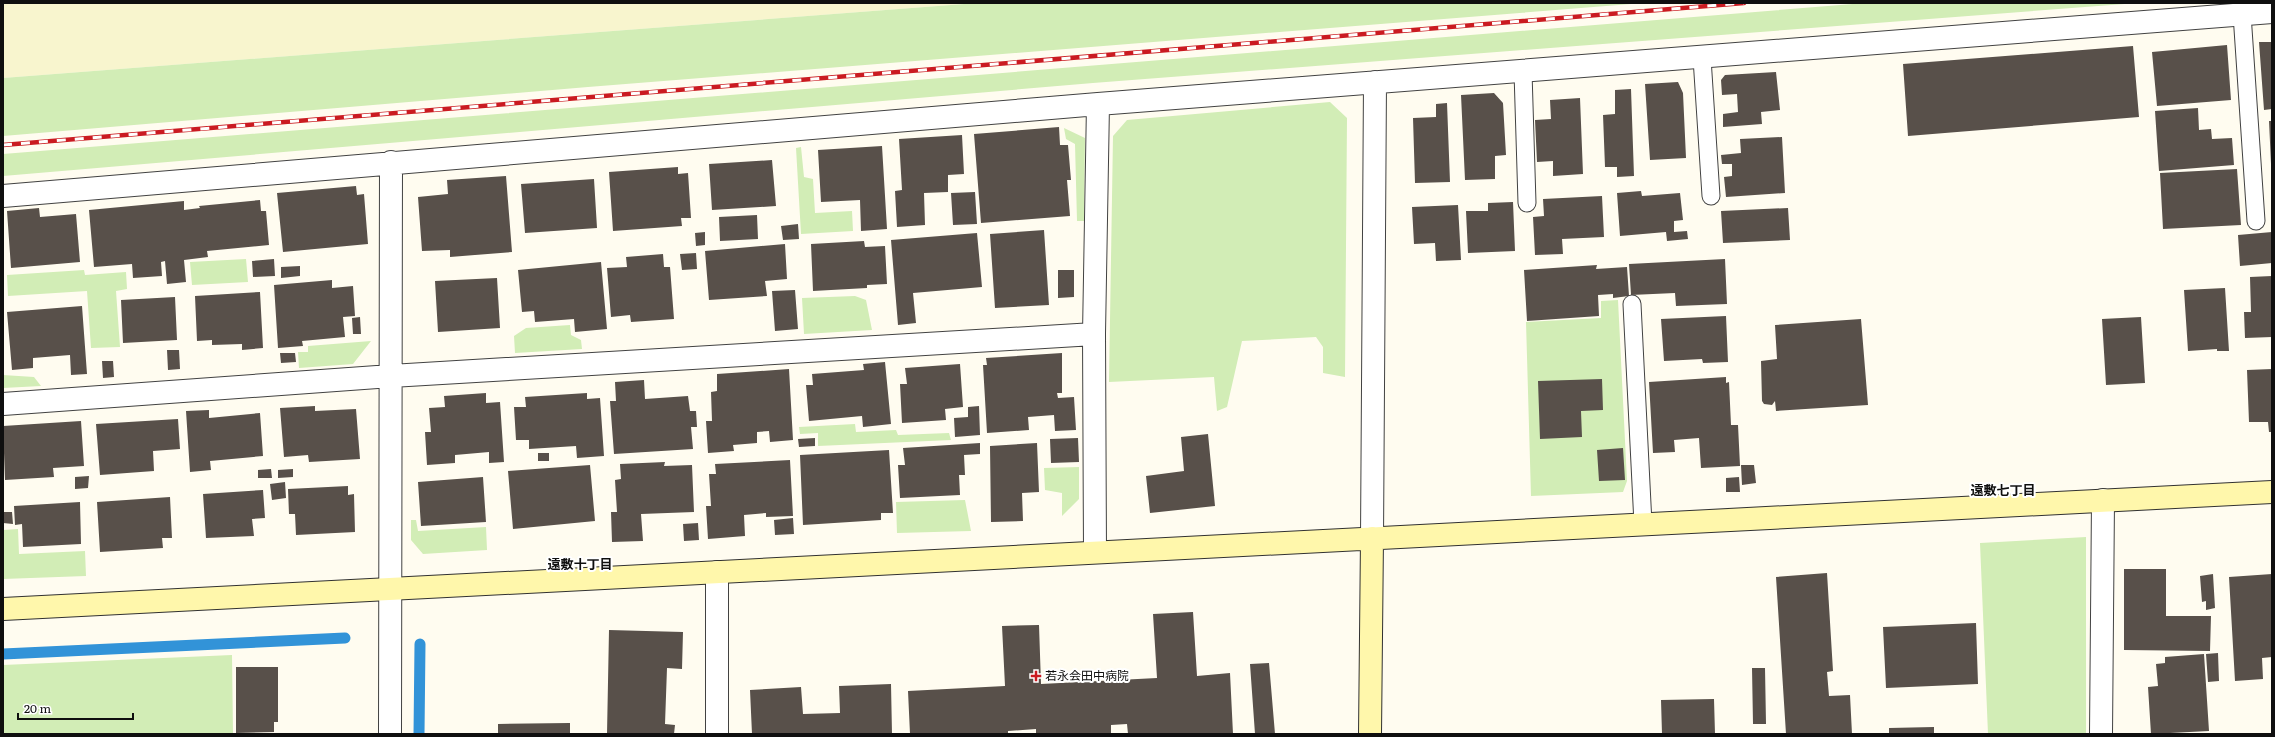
<svg xmlns="http://www.w3.org/2000/svg" width="2275" height="737" font-family="Literata,'Noto Sans JP',serif">
	<rect width="100%" height="100%" fill="#fffcf0"/>
	<!-- farmland -->
	<path fill="#f8f5ce" d="M3 3H977L3 78Z"/>
	<!-- green -->
	<path fill="#d2edb6" d="M977 3H1644L588 87 3 136V78Z
		M1865 3H2138L1093 83 3 176V154Z
		M1330 102 1347 118 1345 377 1323 373V347L1316 337 1242 341 1227 407 1217 411 1214 377 1109 382 1113 136 1127 120Z
		M1064 128 1085 138 1084 221H1077L1075 144 1066 139Z
		M801 147 804 177 813 179 815 213 852 211 853 231 801 234 796 148Z
		M246 259 248 282 192 285 190 262Z
		M84 270 85 275 126 272 127 289 116 291 120 347 91 348 87 291 8 296 7 275Z
		M855 296 866 300 872 330 804 334 802 298Z
		M1618 300 1627 481 1623 492 1531 496 1526 322 1601 318V301Z
		M570 325 571 335 581 340 582 349 515 353 514 336 526 328Z
		M371 341 353 364 299 368 298 352H308V346Z
		M3 375 34 377 41 386 3 388Z
		M855 424 856 432 896 430 898 435 949 433 951 440 818 446V433L800 434 799 427Z
		M1079 467V499L1062 516V493L1045 490 1044 468Z
		M965 500 971 531 897 533 896 502Z
		M411 520H416L418 531 486 527 487 550 423 554 411 540Z
		M18 529 19 554 85 551 86 576 3 579V530Z
		M2086 537V734H1988L1980 543Z
		M232 655 233 734H3V665Z"/>
	<g fill="none" stroke-linecap="round" stroke-linejoin="round">
		<!-- stream -->
		<path stroke="#3293d8" stroke-width="11" d="M3 654 345 638
			M419 734 420 644"/>
	</g>
	<!-- building -->
	<path fill="#58504a" d="M2259 42H2272V109L2264 110Z
		M2227 45 2231 100 2157 106 2152 52Z
		M2133 46 2139 117 1908 136 1903 64Z
		M1776 72 1780 110 1761 112 1762 124 1723 127V114L1738 112 1737 94 1722 95 1721 80 1725 75Z
		M1678 82 1683 93 1686 158 1650 160 1645 84Z
		M1631 89 1634 176 1617 177V167H1605L1603 115 1615 114V90Z
		M1494 93 1503 103 1506 155 1495 156V179L1465 180 1461 95Z
		M1580 98 1583 174 1553 176V161L1537 162 1535 120 1551 119 1550 100Z
		M1447 103 1450 182 1415 183 1413 118 1436 117V104Z
		M2198 108 2199 130 2211 129 2212 139 2232 138 2234 165 2159 171 2155 111Z
		M2269 121H2272V164H2271Z
		M1059 127 1060 145H1068L1071 180H1067L1070 216 981 223 974 134Z
		M962 135 964 174 948 175V192L924 193 925 225 897 227 895 191 902 190 899 139Z
		M1782 137 1785 193 1726 197 1724 177 1732 176V164H1722L1721 155 1741 153 1740 139Z
		M882 146 887 229 861 231 860 200 821 202 818 150Z
		M772 160 776 206 712 210 709 164Z
		M678 167V174L688 173 691 218H681L682 226 613 231 609 172Z
		M2237 169 2241 225 2163 229 2160 173Z
		M506 176 512 252 450 257V250L422 251 418 197 448 194 447 180Z
		M594 179 597 228 525 233 521 184Z
		M356 186 357 195 364 194 368 244 283 252 277 193Z
		M1641 191 1642 196 1680 193 1683 220 1674 221V232L1687 231 1688 239 1667 241 1666 232 1620 236 1617 193Z
		M975 192 977 224 953 225 951 193Z
		M1602 196 1604 237 1562 239 1563 254 1535 255 1533 217 1544 216 1543 199Z
		M260 200 261 211H266L269 245 207 251 208 257 184 260 186 282 167 284 165 261 161 262 162 276 133 278 132 264 94 267 89 210 184 201V210L200 208 199 206Z
		M1513 202 1515 251 1468 253 1466 211H1488V203Z
		M1458 205 1461 260 1436 261 1435 243 1414 244 1412 207Z
		M39 208 40 217 76 214 80 262 11 268 7 211Z
		M1788 208 1790 240 1723 243 1721 211Z
		M757 215 758 239 720 241 719 217Z
		M798 224 799 239 783 240 781 226Z
		M1044 230 1049 305 995 308 990 234Z
		M705 232V245L696 246 695 233Z
		M2272 232V263L2240 266 2238 235Z
		M977 233 982 287 913 293 916 323 898 325 891 240Z
		M864 241 865 247 885 246 887 284 867 285V288L813 291 811 244Z
		M785 244 787 279 765 281 767 296 709 300 705 251Z
		M696 253 697 269 682 270 680 254Z
		M663 254 664 267H670L674 319 631 322 630 315 611 317 607 268 627 267 626 257Z
		M274 259 275 276 253 277 252 261Z
		M1725 259 1727 304 1676 306 1675 293 1631 295 1629 264Z
		M601 262 607 329 575 332 574 319 535 322 534 311 522 312 518 270Z
		M1597 265 1596 269 1627 267 1629 296 1613 298V294L1598 295 1599 316 1527 321 1524 270Z
		M300 266V276L281 278V267Z
		M1058 270H1074V297L1058 298Z
		M2272 276V337L2245 338 2244 312H2251L2250 277Z
		M497 278 500 328 438 332 435 281Z
		M332 280V288L353 286 355 316 343 317 345 337 302 341 303 346 278 348 274 285Z
		M2225 288 2229 351H2217V349L2188 351 2184 290Z
		M795 290 798 329 775 331 772 291Z
		M260 292 263 348 242 350V344L212 345V340L197 341 195 296Z
		M175 297 177 340 123 343 121 300Z
		M82 306 87 374 71 375 70 355 33 358V368L12 370 7 312Z
		M1726 316 1728 362 1703 363 1702 359 1664 361 1661 319Z
		M360 317 361 334H353L352 318Z
		M2141 317 2145 383 2106 385 2102 319Z
		M1861 319 1868 405 1776 411 1775 401 1772 405 1764 404 1762 401 1761 361 1777 359 1775 325Z
		M167 350H179L180 369 168 370Z
		M280 353H295L296 362 281 363Z
		M1062 353V393H1057L1058 398 1074 397 1076 430 1055 431 1054 415 1028 417 1029 430 987 433 983 365H987L986 358Z
		M102 361H113L114 377 103 378Z
		M885 362 891 424 863 427 862 416 809 421 806 385H813L812 374 864 370 863 364Z
		M960 364 963 407 945 409 946 420 902 423 900 384H907L905 368Z
		M789 369 793 440 770 442 769 431 757 432V443L733 445 734 451 708 453 706 421H712L711 392 717 391V374Z
		M2272 369V432H2269L2268 422H2249L2247 370Z
		M1726 377V383L1729 382 1731 425H1738L1740 466 1701 468 1699 438 1674 440 1675 452 1653 453 1649 382Z
		M1602 379 1603 410 1581 411 1582 437 1540 439 1538 381Z
		M644 380 645 399 688 396 690 411H696L697 427H691L693 449 614 454 610 401H616L615 382Z
		M486 393V403L500 402 504 462 489 463V452L455 455V463L427 465 425 432H431L429 408 445 407 444 396Z
		M587 393V399L600 398 604 456 577 458 576 446 529 449V440H516L514 407H526L525 397Z
		M315 406V411L356 409 360 459 309 462 308 455 284 457 280 408Z
		M979 406 980 435 955 437 954 418 968 417V407Z
		M209 410V418L260 413 263 456 210 461 211 470 190 472 186 411Z
		M178 419 180 449 153 451 154 471 100 475 96 424Z
		M81 421 84 466 53 468 54 477 5 480 3 426Z
		M1208 434 1215 506 1150 513 1146 476 1184 471 1181 437Z
		M815 438V446L799 447 798 439Z
		M1078 438 1079 462 1051 463 1050 439Z
		M980 443V454L964 455 965 475H959L960 495 900 498 898 465H905L903 448Z
		M1037 443 1039 492 1022 493 1023 521 991 522 990 446Z
		M1623 448 1625 480 1599 481 1597 450Z
		M889 450 893 513H881V520L803 525 800 455Z
		M538 453H549V461H538Z
		M790 460 793 516 766 517V513L744 515 745 536 708 539 706 506H711L709 474H716L715 464Z
		M665 462 664 466 692 465 694 512 641 514 643 541 612 542 611 512H617L615 480 621 479 620 464Z
		M590 465 595 521 513 529 508 471Z
		M1741 465H1754L1756 483 1742 485Z
		M271 469 272 478H258V470Z
		M293 469V477L278 478V470Z
		M89 476 88 488 75 489V477Z
		M483 477 486 522 421 526 418 482Z
		M1739 477 1740 492H1726V478Z
		M285 482 286 498 272 500 270 484Z
		M348 486V495L354 494 355 532 296 535 295 514H289L288 489Z
		M263 490 265 518 252 519 254 536 206 538 203 494Z
		M170 497 172 538H162L163 548 100 552 97 502Z
		M80 502 81 544 23 547 22 524 15 525 14 506Z
		M3 512H12L13 524 3 523Z
		M793 518 794 534 775 535 774 520Z
		M698 523 699 540 684 541 683 524Z
		M2124 569H2166V616H2211L2210 651 2124 650Z
		M1827 573 1833 671 1827 672 1829 696 1850 695 1852 734H1786L1776 577Z
		M2213 574 2215 608 2206 610V601L2202 602 2200 576Z
		M2272 574V657L2262 658 2263 679 2235 681 2229 577Z
		M1193 612 1197 676 1230 673 1233 734H1128L1127 724 1111 725V734H1036V729L1008 731V734H910L908 691 1005 686 1002 626 1039 625 1041 684 1157 678 1153 614Z
		M1976 623 1978 684 1886 688 1883 627Z
		M609 630 683 632 682 669 667 668 665 724 675 725 674 734H607Z
		M2218 653 2219 681 2208 682 2206 654Z
		M2204 654 2209 731 2151 734 2148 687 2158 686 2156 664 2165 663V657Z
		M1269 663 1275 734H1255L1250 664Z
		M236 667H278V722H274V732L236 733Z
		M1752 668H1765L1766 724H1753Z
		M891 684 892 734H752L750 690 801 687 803 714 840 713 839 686Z
		M1714 699 1715 734H1662L1661 700Z
		M570 723V734H498V724Z
		M1934 727V734H1889V728Z"/>
	<g fill="none" stroke-linecap="round" stroke-linejoin="round">
		<defs>
			<path id="lane" d="M2242 14 2256 221
				M1702 58 1711 196
				M1523 72 1527 203
				M1632 304 1643 524"/>
			<path id="street" d="M3 196 1098 104 2272 12
				M1094 334 1095 552
				M3 404 391 376 1094 334 1098 104
				M1372 538 1375 82
				M390 734 391 162
				M717 734V572
				M2101 734 2103 500"/>
			<path id="secondary" d="M3 609 2272 492
				M1370 734 1372 538"/>
		</defs>
		<!-- lane casing -->
		<use href="#lane" stroke="#424242" stroke-width="19"/>
		<!-- street casing -->
		<use href="#street" stroke="#424242" stroke-width="24"/>
		<!-- secondary casing -->
		<use href="#secondary" stroke="#313131" stroke-width="24"/>
		<!-- lane -->
		<use href="#lane" stroke="#fff" stroke-width="17"/>
		<!-- street -->
		<use href="#street" stroke="#fff" stroke-width="22"/>
		<!-- secondary -->
		<use href="#secondary" stroke="#fff7ab" stroke-width="22"/>
		<defs>
			<path id="rail" d="M3 145 1744 3"/>
		</defs>
		<!-- rail casing -->
		<use href="#rail" stroke="#ca1b21" stroke-width="4.5"/>
		<!-- rail -->
		<use href="#rail" stroke="#fff" stroke-width="3" stroke-dasharray="9" stroke-linecap="butt"/>
	</g>
	<!-- markers -->
	<path fill="#ca1b21" stroke="#fff" stroke-width="1.5" d="M1034 670h4v4h4v4h-4v4h-4v-4h-4v-4h4z"/>
	<g text-anchor="middle" stroke-width="4" stroke-linejoin="round" paint-order="stroke">
		<!-- poi labels -->
		<g font-size="12" fill="#0f0f0f" stroke="#fff" text-anchor="start">
			<text x="1045" y="680">若永会田中病院</text>
		</g>
		<!-- neighbourhood labels -->
		<g font-size="13" font-weight="bold" fill="#0f0f0f" stroke="#fff">
			<text x="2003" y="495">遠敷七丁目</text>
			<text x="580" y="569">遠敷十丁目</text>
		</g>
	</g>
	<!-- border -->
	<rect width="2275" height="737" fill="none" stroke="#0f0f0f" stroke-width="8"/>
	<!-- scale -->
	<path d="M18 713v6h115v-6" fill="none" stroke="#0f0f0f" stroke-width="2"/>
	<text x="24" y="713" font-size="12" fill="#0f0f0f" stroke="#ffffff" stroke-width="3" paint-order="stroke">20 m</text>
</svg>
